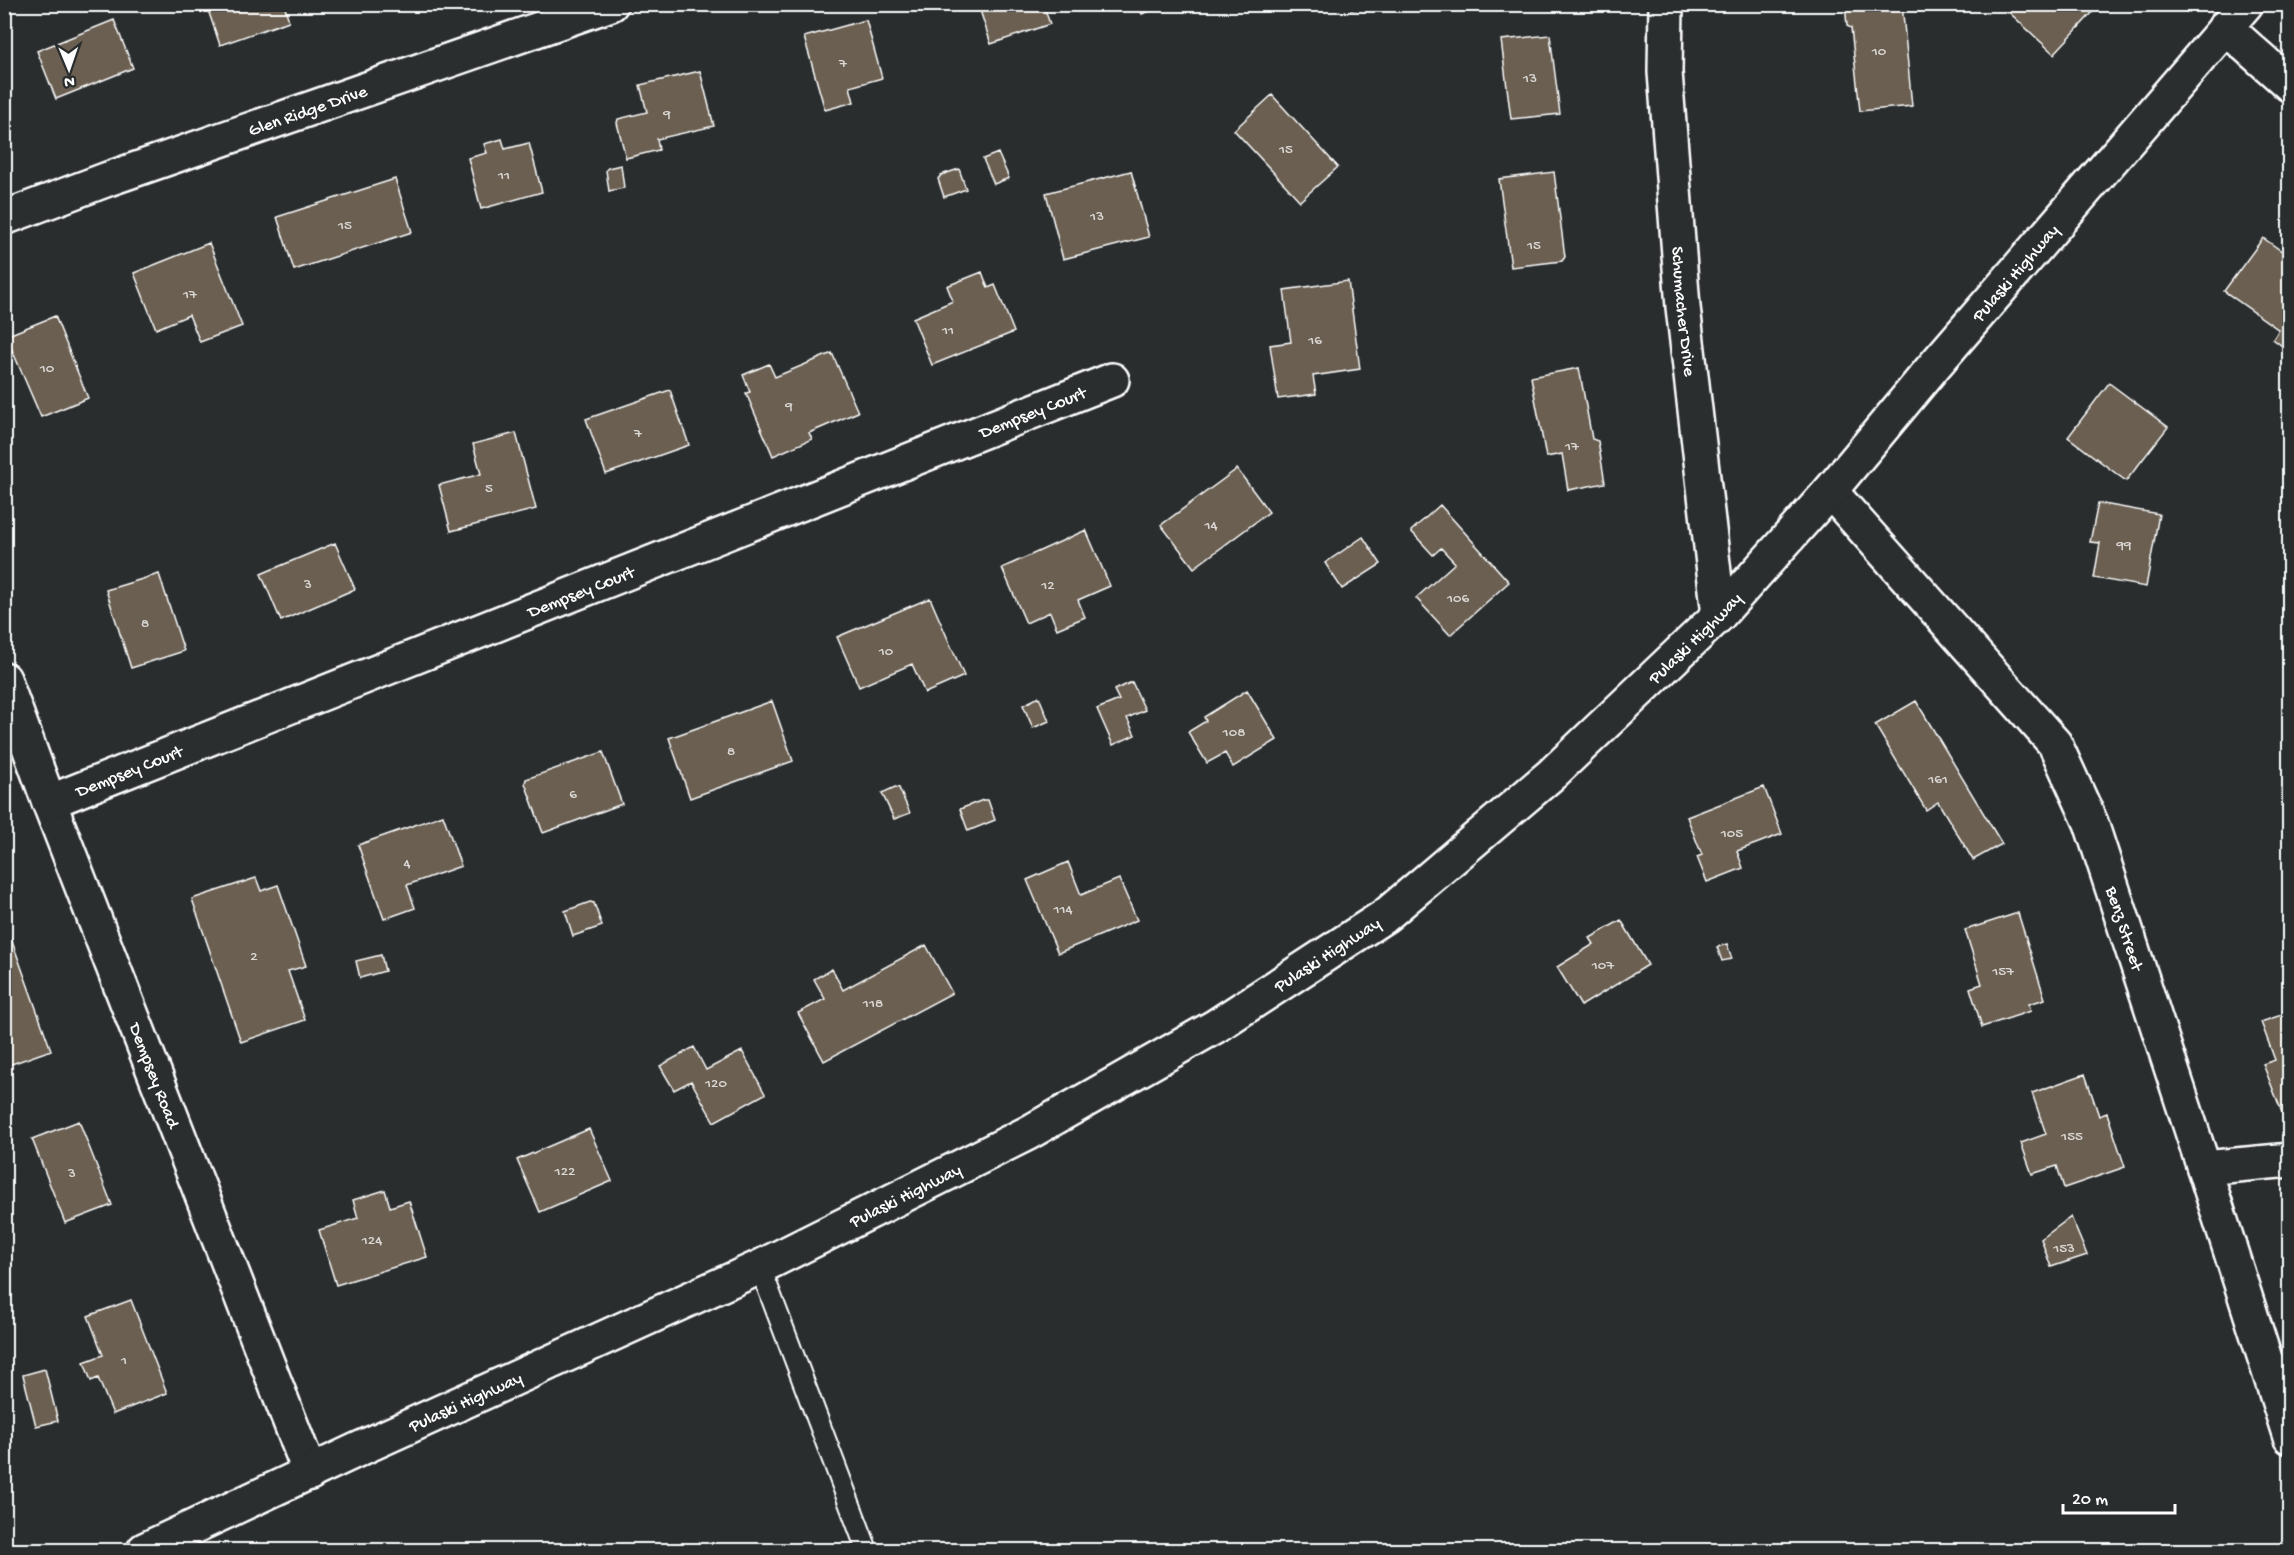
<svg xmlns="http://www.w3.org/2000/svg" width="2294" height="1555" font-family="'Gochi Hand',sans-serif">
	<rect width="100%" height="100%" fill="#2a2d2e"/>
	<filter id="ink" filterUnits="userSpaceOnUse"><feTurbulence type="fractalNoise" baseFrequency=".0167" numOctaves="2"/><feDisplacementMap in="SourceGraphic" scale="12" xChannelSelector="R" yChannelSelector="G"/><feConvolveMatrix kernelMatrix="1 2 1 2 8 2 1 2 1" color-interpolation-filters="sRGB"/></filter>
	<g filter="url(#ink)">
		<!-- building -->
		<path fill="#6a5f51" stroke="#fff" stroke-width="1.5" d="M206 4H284L289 21 220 45Z
			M978 4H1043L1050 24 991 44Z
			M1138 4H1166V5L1142 14Z
			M1350 4H1374V6L1351 10Z
			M1845 4H1902L1912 106 1860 111 1851 28 1847 26Z
			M2000 4H2084L2092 13 2054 54Z
			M114 20 133 68 56 99 37 51Z
			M866 20 882 78 850 87 854 102 825 110 804 37Z
			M1550 35 1560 114 1511 119 1501 40Z
			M700 71 714 126 657 139 659 150 626 158 617 123 618 119 647 112 640 85Z
			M1272 95 1338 167 1300 201 1234 130Z
			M502 139 505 149 529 143 542 192 481 209 468 158 487 153 484 144Z
			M998 153 1009 178 994 184 983 159Z
			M621 165 624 188 609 191 606 170 608 168Z
			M959 169 966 189 944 197 938 179 941 175Z
			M1131 171 1149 237 1063 259 1046 193Z
			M1554 172 1565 257 1562 261 1511 267 1499 179Z
			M395 179 412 232 294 270 277 217Z
			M2263 238 2290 257V352L2273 339 2279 330 2224 291Z
			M209 243 242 326 200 342 189 315 156 329 134 273Z
			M982 272 988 288 995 285 1014 332 932 365 913 318 953 301 947 286Z
			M1348 281 1360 369 1313 376 1316 394 1278 399 1270 345 1291 342 1284 290Z
			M55 316 88 398 41 417 6 336Z
			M832 353 858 412 809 433 812 439 773 456 746 393 750 392 743 375 769 364 775 377Z
			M832 353 858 412 809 433 812 439 773 456 746 393 750 392 743 375 769 364 775 377Z
			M1579 368 1592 439 1598 441 1605 483 1568 490 1562 454 1546 457 1531 377Z
			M2109 383 2168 427 2126 481 2068 437Z
			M670 390 689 445 606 474 586 419Z
			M516 433 536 509 451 531 439 485 481 474 473 444Z
			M1237 469 1269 512 1194 568 1161 525Z
			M2098 503 2159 514 2146 587 2094 578 2100 543 2090 542Z
			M1440 505 1509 582 1450 635 1416 598 1455 563 1441 548 1433 555 1411 531Z
			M1086 530 1110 586 1078 600 1085 617 1057 629 1050 612 1026 623 1002 568Z
			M1363 537 1381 564 1342 589 1325 563Z
			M335 543 355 589 281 621 261 574Z
			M159 574 184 651 131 668 106 590Z
			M930 598 964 676 925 693 912 664 859 687 837 637Z
			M1132 682 1145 710 1127 718 1135 735 1113 745 1097 709 1119 700 1114 690Z
			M1247 690 1277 740 1233 767 1225 753 1207 763 1188 732 1206 721 1204 717Z
			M1039 697 1049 721 1033 728 1023 705Z
			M772 701 793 761 690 798 669 738Z
			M1916 701 2002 844 1973 860 1938 802 1926 810 1875 725Z
			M603 752 622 804 543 833 525 783 526 779Z
			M895 787 899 788 910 813 894 819 882 793Z
			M1764 787 1782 834 1737 851 1743 868 1707 882 1697 857 1702 855 1687 817Z
			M983 800H988L995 820 968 831 960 809Z
			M443 815 461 866 407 885 415 908 384 919 358 845Z
			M1068 862 1081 895 1119 879 1137 920 1058 953 1027 880Z
			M256 878 261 891 278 885 306 966 288 971 305 1020 241 1042 192 899Z
			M590 902 594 903 602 926 573 936 565 911Z
			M2018 913 2045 999 2029 1004 2031 1011 1982 1027 1970 988 1982 984 1965 930Z
			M1621 920 1648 965 1581 1006 1557 967 1594 944 1590 938Z
			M9 933 51 1050 6 1066 4 934Z
			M1727 944 1732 959 1722 961 1717 947Z
			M926 945 952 993 824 1061 798 1013 825 999 814 979 832 969 843 990Z
			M381 955 385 971 360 978 356 961Z
			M2290 1012V1112L2283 1115 2263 1064 2275 1060 2261 1022Z
			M694 1047 706 1070 742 1051 765 1094 714 1122 691 1081 674 1090 660 1066Z
			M2085 1074 2099 1116 2107 1113 2125 1167 2064 1188 2057 1166 2032 1174 2021 1143 2046 1134 2032 1093Z
			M79 1121 112 1205 65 1223 32 1139Z
			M589 1129 612 1181 540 1212 517 1160Z
			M385 1190 390 1207 409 1201 427 1257 336 1285 319 1230 358 1218 353 1200Z
			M2071 1217 2087 1255 2051 1267 2041 1239Z
			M131 1300 167 1393 113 1414 98 1378 91 1381 84 1362 103 1355 88 1316Z
			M45 1369 58 1421 36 1426 23 1375Z"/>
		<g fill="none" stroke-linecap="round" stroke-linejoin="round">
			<defs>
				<path id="lane" d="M760 1267 867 1550"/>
				<g id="street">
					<path d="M2225 27 2290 85"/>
					<path id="s1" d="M4 218 108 179 611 4"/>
					<path id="s2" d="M4 679 49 802 310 1473"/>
					<path id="s3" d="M49 802 1112 380"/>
					<path d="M2204 1168 2290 1160"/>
				</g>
				<g id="secondary">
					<path id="s4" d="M1666 4 1665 72 1683 307 1719 615"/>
					<path id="s5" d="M1830 491 2055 744 2091 823 2204 1168 2290 1437"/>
					<path id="s6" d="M144 1550 357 1450 760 1267 1028 1133 1216 1026 1386 915 1552 774 1719 615 1830 491 1934 366 2246 4"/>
				</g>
			</defs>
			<!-- lane casing -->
			<use href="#lane" stroke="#fff" stroke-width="24"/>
			<!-- street casing -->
			<use href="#street" stroke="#fff" stroke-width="38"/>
			<!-- secondary casing -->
			<use href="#secondary" stroke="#fff" stroke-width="38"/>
			<!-- lane -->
			<use href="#lane" stroke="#2a2d2e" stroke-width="20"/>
			<!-- street -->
			<use href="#street" stroke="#2a2d2e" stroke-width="33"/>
			<!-- secondary -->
			<use href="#secondary" stroke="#2a2d2e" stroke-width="33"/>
		</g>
	</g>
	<g text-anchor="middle" stroke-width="4.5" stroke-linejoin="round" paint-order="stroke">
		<!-- number labels -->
		<g font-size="15" fill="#dad7d4">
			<text x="1879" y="55">10</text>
			<text x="843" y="67">7</text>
			<text x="1530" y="82">13</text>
			<text x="667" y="118">9</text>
			<text x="1286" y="153">15</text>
			<text x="504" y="179">11</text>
			<text x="1097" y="220">13</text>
			<text x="345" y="229">15</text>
			<text x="1534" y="249">15</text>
			<text x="190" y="298">17</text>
			<text x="948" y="334">11</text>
			<text x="1315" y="344">16</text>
			<text x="47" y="372">10</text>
			<text x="789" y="410">9</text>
			<text x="638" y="437">7</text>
			<text x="1572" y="450">17</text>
			<text x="489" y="492">5</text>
			<text x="1211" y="529">14</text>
			<text x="2124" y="549">99</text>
			<text x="308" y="588">3</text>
			<text x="1048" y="589">12</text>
			<text x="1458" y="602">106</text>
			<text x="145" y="627">8</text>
			<text x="886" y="655">10</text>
			<text x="1234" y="736">108</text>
			<text x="731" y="755">8</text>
			<text x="1938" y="783">161</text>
			<text x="573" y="798">6</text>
			<text x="1732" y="837">105</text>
			<text x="407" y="867">4</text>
			<text x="1063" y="913">114</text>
			<text x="254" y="960">2</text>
			<text x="1603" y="969">107</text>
			<text x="2003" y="975">157</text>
			<text x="873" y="1007">118</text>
			<text x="716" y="1087">120</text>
			<text x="2072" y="1140">155</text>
			<text x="565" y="1175">122</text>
			<text x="72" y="1177">3</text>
			<text x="372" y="1244">124</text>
			<text x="2064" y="1252">153</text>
			<text x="124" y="1364">1</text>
		</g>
		<!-- street labels -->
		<g font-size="18" fill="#fff" stroke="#2a2d2e">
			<text dy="6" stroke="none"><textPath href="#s1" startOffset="322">Glen Ridge Drive</textPath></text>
			<text dy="6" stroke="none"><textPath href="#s6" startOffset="2298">Pulaski Highway</textPath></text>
			<text dy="6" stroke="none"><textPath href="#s4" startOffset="308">Schumacher Drive</textPath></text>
			<text dy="6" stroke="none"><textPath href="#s3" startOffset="1058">Dempsey Court</textPath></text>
			<text dy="6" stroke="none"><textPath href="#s3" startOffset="572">Dempsey Court</textPath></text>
			<text dy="6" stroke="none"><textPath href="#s6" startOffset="1812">Pulaski Highway</textPath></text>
			<text dy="6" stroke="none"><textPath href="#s3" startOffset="86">Dempsey Court</textPath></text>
			<text dy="6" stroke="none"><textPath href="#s5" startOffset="536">Benz Street</textPath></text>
			<text dy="6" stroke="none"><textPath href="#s6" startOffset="1326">Pulaski Highway</textPath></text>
			<text dy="6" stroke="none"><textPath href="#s2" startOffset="424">Dempsey Road</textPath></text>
			<text dy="6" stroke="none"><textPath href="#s6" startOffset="840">Pulaski Highway</textPath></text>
			<text dy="6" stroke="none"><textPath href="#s6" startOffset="354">Pulaski Highway</textPath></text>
		</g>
	</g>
	<!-- margin -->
	<rect width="2294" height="1555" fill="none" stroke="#2a2d2e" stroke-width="24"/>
	<rect x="12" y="12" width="2270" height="1531" fill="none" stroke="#fff" stroke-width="2" filter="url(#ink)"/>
	<!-- north arrow -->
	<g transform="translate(69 69) rotate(178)" stroke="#2a2d2e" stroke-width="4.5" paint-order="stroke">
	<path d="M0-4.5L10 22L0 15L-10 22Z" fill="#ffffff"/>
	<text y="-9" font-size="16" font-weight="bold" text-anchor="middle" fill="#ffffff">N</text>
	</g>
	<!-- scale -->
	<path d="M2063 1504v9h112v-9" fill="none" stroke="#ffffff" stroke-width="3"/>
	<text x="2072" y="1504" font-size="18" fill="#ffffff" stroke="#2a2d2e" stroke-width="4.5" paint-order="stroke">20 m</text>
</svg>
